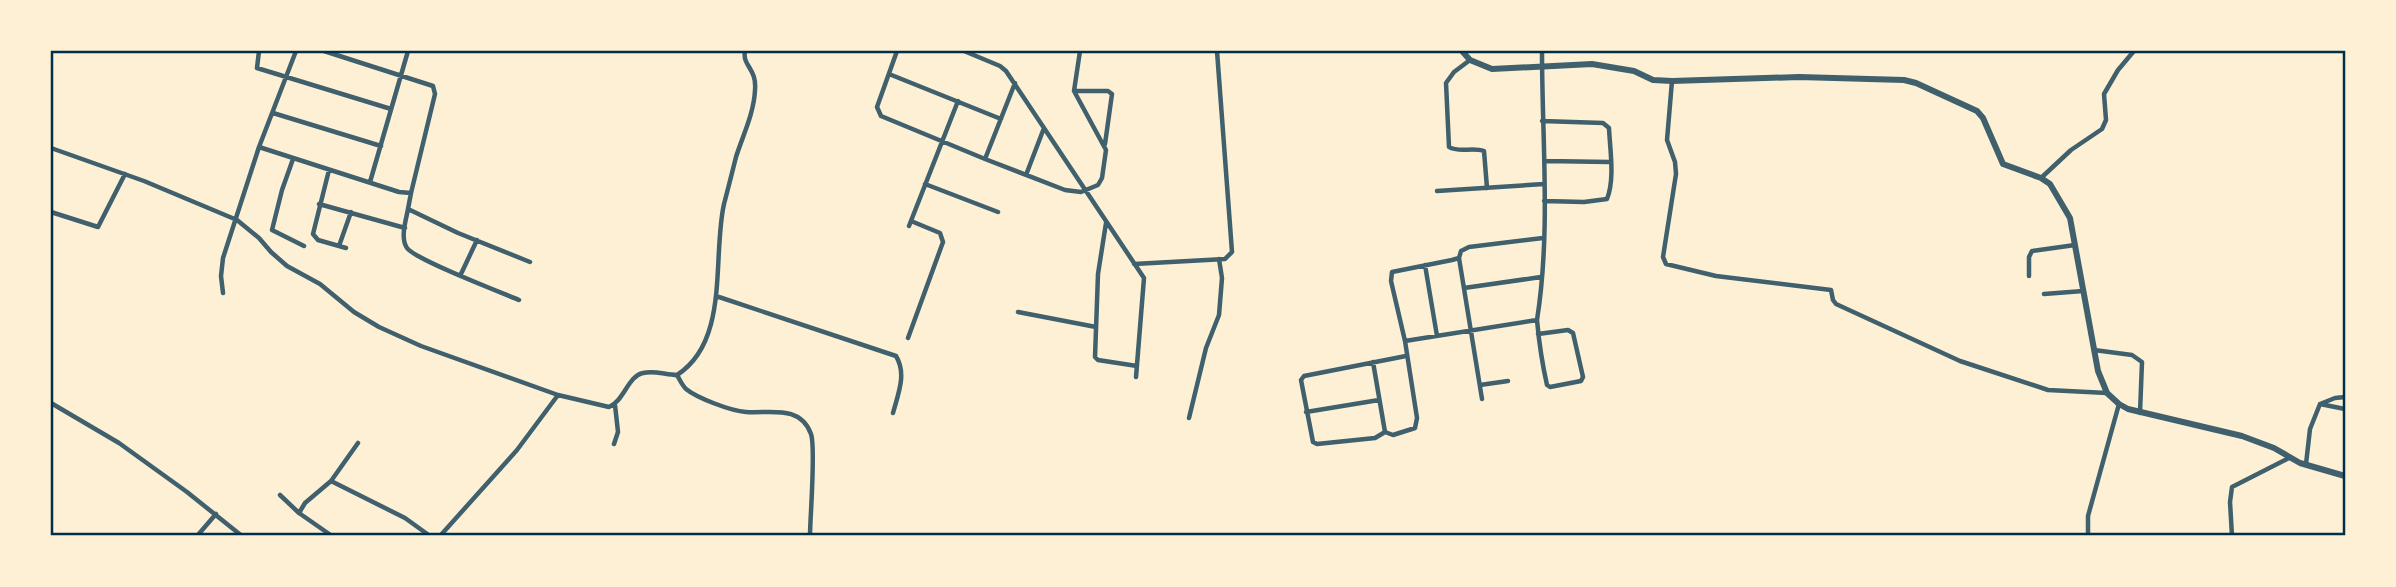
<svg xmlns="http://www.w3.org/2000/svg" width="2396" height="587" font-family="Barlow,sans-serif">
	<rect width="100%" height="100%" fill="#fdf0d5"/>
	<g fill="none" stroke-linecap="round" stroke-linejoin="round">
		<!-- minor -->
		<path stroke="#3f606c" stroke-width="4.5" d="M259 51 257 68 391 109
			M296 51 259 147 399 192 411 193 408 209 458 233 530 262
			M324 51 433 86 435 94 411 193
			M897 51 877 107 881 116 985 159 1015 83
			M964 51 1000 66 1006 71 1144 278 1136 377
			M1470 60 1454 72 1446 83 1449 147C1458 153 1473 147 1484 151L1487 188
			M889 74 1001 119
			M1672 81 1667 140 1675 162 1676 174 1663 257 1666 264 1716 276 1831 290 1833 300 1836 304 1960 361 2048 390 2107 393
			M1074 91H1108L1112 94 1105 144
			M273 113 381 146
			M1542 121 1603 123 1609 128C1610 150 1615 179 1607 199L1584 202 1544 201
			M51 148 144 181 237 220 259 238 271 252 287 266 320 284 354 312 379 327 421 346 558 395
			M293 159 282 190 272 230 304 246
			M985 159 1065 190 1081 192 1098 185 1102 178 1106 150 1074 91 1080 51
			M1545 161 1610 162
			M329 170 313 234 318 240 346 248
			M1026 175 1044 128
			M2041 178 2071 150 2102 129 2106 120 2104 94 2118 70 2134 51
			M370 182 408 51
			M925 184 998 212
			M1437 191 1544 184
			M319 204 405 228
			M408 209C406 220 400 238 407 248 416 260 500 292 519 300
			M51 212 98 227 125 174
			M1106 223 1098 274 1095 357 1098 360 1137 366
			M909 226 958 101
			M339 246 351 212
			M1459 258 1482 399
			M1134 264 1225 259 1232 252 1217 51
			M1425 265 1437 336
			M461 274 477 240
			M2029 276V257L2032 251 2075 245
			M1464 288 1541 277
			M223 293 221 276 223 258 259 147
			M2044 294 2083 291
			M716 296 896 356C907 374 898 394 893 413
			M1018 312 1096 327
			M1537 320C1539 342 1542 363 1547 385L1550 387 1581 381 1583 377 1573 333 1568 330 1538 334
			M908 338 943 242 940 233 911 221
			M1405 341 1391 281 1392 272 1452 260 1459 258 1461 251 1469 247 1543 238
			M2094 350 2132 355 2142 362 2140 413
			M1406 356 1304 376 1301 380 1313 442 1317 444 1375 438 1385 432 1393 435 1415 428 1417 418 1405 341 1537 320C1551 232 1542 140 1542 51
			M1373 362 1385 432
			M677 375C680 380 682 385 686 389 697 398 731 411 746 412 769 414 800 404 811 434 816 448 810 517 810 536
			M1480 385 1508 381
			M51 403 119 443 187 492 242 536
			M2320 404 2335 398 2345 397
			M1306 412 1379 400
			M1189 418 1206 348 1219 315 1222 278 1219 259
			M614 444 618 432 615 405
			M2306 464 2310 429 2320 404 2345 409
			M331 481 405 518 430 536
			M280 495 299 513
			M197 536 216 514
			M332 536 299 513 305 503 331 481 358 443
			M440 536 517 450 558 395 609 407C624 401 628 376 643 373 654 370 666 375 677 375 730 341 712 257 724 204 728 189 732 173 736 157 743 135 754 113 755 90 757 68 742 66 745 51
			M2088 536V516L2119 404
			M2232 536 2230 502 2232 487 2289 458"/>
		<!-- tertiary -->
		<path stroke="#3f606c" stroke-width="6" d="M1462 51 1470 60 1492 69 1592 64 1634 71 1653 80 1672 81 1799 77 1904 80 1916 83 1977 111 1983 118 2003 164 2041 178 2050 184 2070 218 2098 371 2107 393 2119 404 2128 409 2242 436 2274 448 2300 463 2345 476"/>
	</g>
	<!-- border -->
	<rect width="2396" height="587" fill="none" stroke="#fdf0d5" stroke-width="105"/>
	<rect x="52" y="52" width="2292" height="482" fill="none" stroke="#003049" stroke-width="2.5"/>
</svg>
